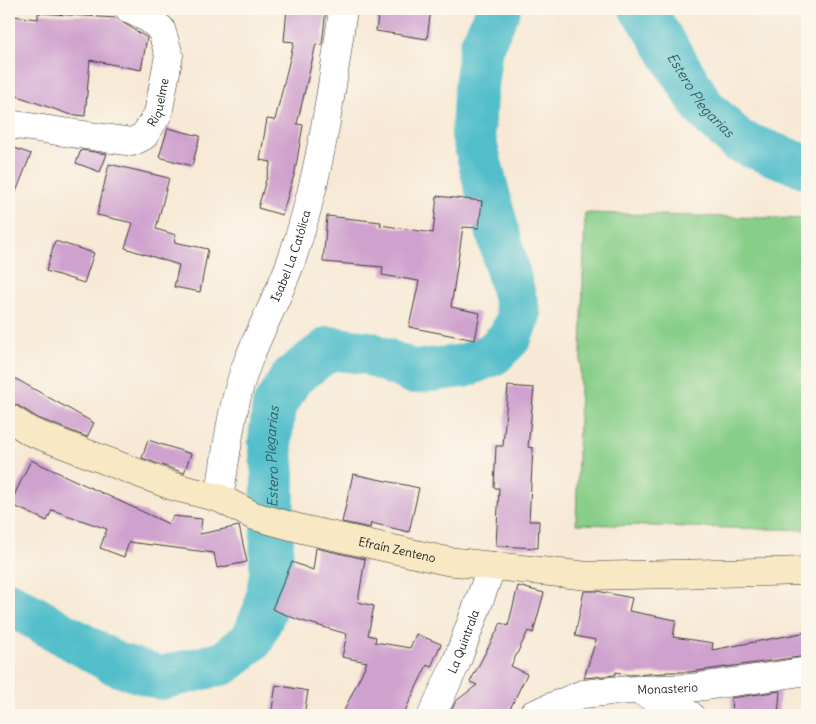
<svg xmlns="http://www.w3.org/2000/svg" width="816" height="724" font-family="Delius,sans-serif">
	<rect width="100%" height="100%" fill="#fbf7ec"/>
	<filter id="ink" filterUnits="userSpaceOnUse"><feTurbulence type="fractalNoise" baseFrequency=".02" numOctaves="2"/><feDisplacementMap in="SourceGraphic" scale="10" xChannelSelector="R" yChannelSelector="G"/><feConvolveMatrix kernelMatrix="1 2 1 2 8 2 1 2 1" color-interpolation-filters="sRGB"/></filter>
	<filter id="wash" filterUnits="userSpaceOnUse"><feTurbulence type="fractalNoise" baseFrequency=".0096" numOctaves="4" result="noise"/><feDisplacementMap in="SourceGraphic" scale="20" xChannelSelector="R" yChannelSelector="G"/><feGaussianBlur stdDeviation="1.12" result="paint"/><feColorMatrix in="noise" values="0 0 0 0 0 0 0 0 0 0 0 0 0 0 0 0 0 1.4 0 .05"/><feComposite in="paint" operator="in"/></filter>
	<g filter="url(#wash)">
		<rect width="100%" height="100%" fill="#f7e9d5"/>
		<!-- green -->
		<path fill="#87ce88" stroke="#527552" d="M585 213 807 219V530L576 524Z"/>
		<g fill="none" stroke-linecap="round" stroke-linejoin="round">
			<!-- river -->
			<g stroke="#51beca" stroke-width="44">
				<path id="s1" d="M641 9 650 20 704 108 738 141 807 167"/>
				<path id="s2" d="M9 603 116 664 161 678 224 663 252 640 265 610 271 575 273 475 270 441 274 406 292 377 330 348 369 353 413 372 464 366 493 354 510 337 519 315 473 135 475 94 481 47 499 9"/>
			</g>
		</g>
		<g id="blocks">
			<!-- building -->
			<path fill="#cfa1ce" d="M287 9H326L322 45 316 44 297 124 303 125 295 172 282 215 258 208 271 162 260 160 267 119 275 120 294 42 284 41Z
				M379 9H431L427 39 376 31Z
				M38 13 116 18 147 38 141 70 90 60 85 116 68 114 9 93V65L13 16 38 19Z
				M168 128 200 136 192 166 159 157Z
				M9 146 31 154 10 207H9Z
				M81 150 107 154 100 172 76 163Z
				M109 164 169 178 156 229 176 235 174 242 208 249 200 292 174 287 179 265 125 248 133 223 97 215Z
				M437 196 482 201 479 228 463 227 451 307 480 313 475 340 409 327 419 281 382 275 383 267 323 262 327 216 381 222 380 225 433 233Z
				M55 241 94 253 84 283 46 271Z
				M9 375 94 423 87 437 38 418 17 405 9 403Z
				M508 386 534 388 528 447 533 448 529 521H539L538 548 496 546 499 488H494L496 446H503Z
				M148 440 191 454 184 473 142 458Z
				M31 460 169 524 173 516 202 519 200 534 239 526 247 562 217 568 214 553 129 542 124 557 100 548 107 529 52 510 47 521 10 504Z
				M353 474 419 488 409 532 371 523 370 528 342 522Z
				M316 548 365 559 358 602 374 606 368 635 376 637 375 642 410 648 416 634 441 644 431 667 427 665 403 715H342L367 662 342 657 347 634 296 619 272 609 292 562 313 570Z
				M518 586 544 593 533 633 528 631 511 666 527 674 507 715H449L456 701 477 685 470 682 501 623 508 626Z
				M584 591H597L632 598 629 611 676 620 673 637 713 643 712 650 807 632V656L690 672H666V673L629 675 616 672 615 675 584 678 596 640 575 636Z
				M276 685 308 691 304 715H271Z
				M780 691 778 715H732L731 698Z"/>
		</g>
	</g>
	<g filter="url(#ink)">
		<use href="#blocks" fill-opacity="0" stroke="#3d3b38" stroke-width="1"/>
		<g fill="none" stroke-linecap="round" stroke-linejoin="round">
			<defs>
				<g id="street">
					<path id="s3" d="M9 124 132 142 144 136 158 114 169 55 161 29 149 19 129 9"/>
					<path id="s4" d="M219 498C227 452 231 404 248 361 262 325 282 290 294 253 320 174 332 91 343 9"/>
					<path d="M642 692 690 715"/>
					<path id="s5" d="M432 715 457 661 492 566"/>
					<path id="s6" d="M532 715 583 694 612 691 691 688 776 676 807 671"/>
				</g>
				<g id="secondary">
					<path id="s7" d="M9 418 31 432 175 487 219 498 254 516 302 529 447 561 588 576 807 571"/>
				</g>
			</defs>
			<!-- street casing -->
			<use href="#street" stroke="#3d3b38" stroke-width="29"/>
			<!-- secondary casing -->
			<use href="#secondary" stroke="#3d3b38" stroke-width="29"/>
			<!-- street -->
			<use href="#street" stroke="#fff" stroke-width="28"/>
			<!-- secondary -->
			<use href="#secondary" stroke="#f8e8c3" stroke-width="28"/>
		</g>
	</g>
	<g text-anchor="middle" stroke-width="4" stroke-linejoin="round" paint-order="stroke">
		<!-- street labels -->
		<g font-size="12" fill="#1c1c1c" stroke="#fbf7ec">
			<text dy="4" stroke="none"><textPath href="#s3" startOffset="175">Riquelme</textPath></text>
			<text dy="4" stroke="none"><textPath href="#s4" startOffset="254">Isabel La Católica</textPath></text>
			<text dy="4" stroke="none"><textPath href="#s7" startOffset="412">Efraín Zenteno</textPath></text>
			<text dy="4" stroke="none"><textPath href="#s5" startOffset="80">La Quintrala</textPath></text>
			<text dy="4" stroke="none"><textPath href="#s6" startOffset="140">Monasterio</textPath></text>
		</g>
		<!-- water labels -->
		<g font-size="14" font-style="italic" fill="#315d62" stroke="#fbf7ec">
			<text dy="5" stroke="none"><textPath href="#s1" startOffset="105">Estero Plegarias</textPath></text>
			<text dy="5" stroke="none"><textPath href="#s2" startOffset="458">Estero Plegarias</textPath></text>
		</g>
	</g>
	<!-- margin -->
	<rect width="816" height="724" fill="none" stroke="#fbf7ec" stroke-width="30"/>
</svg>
